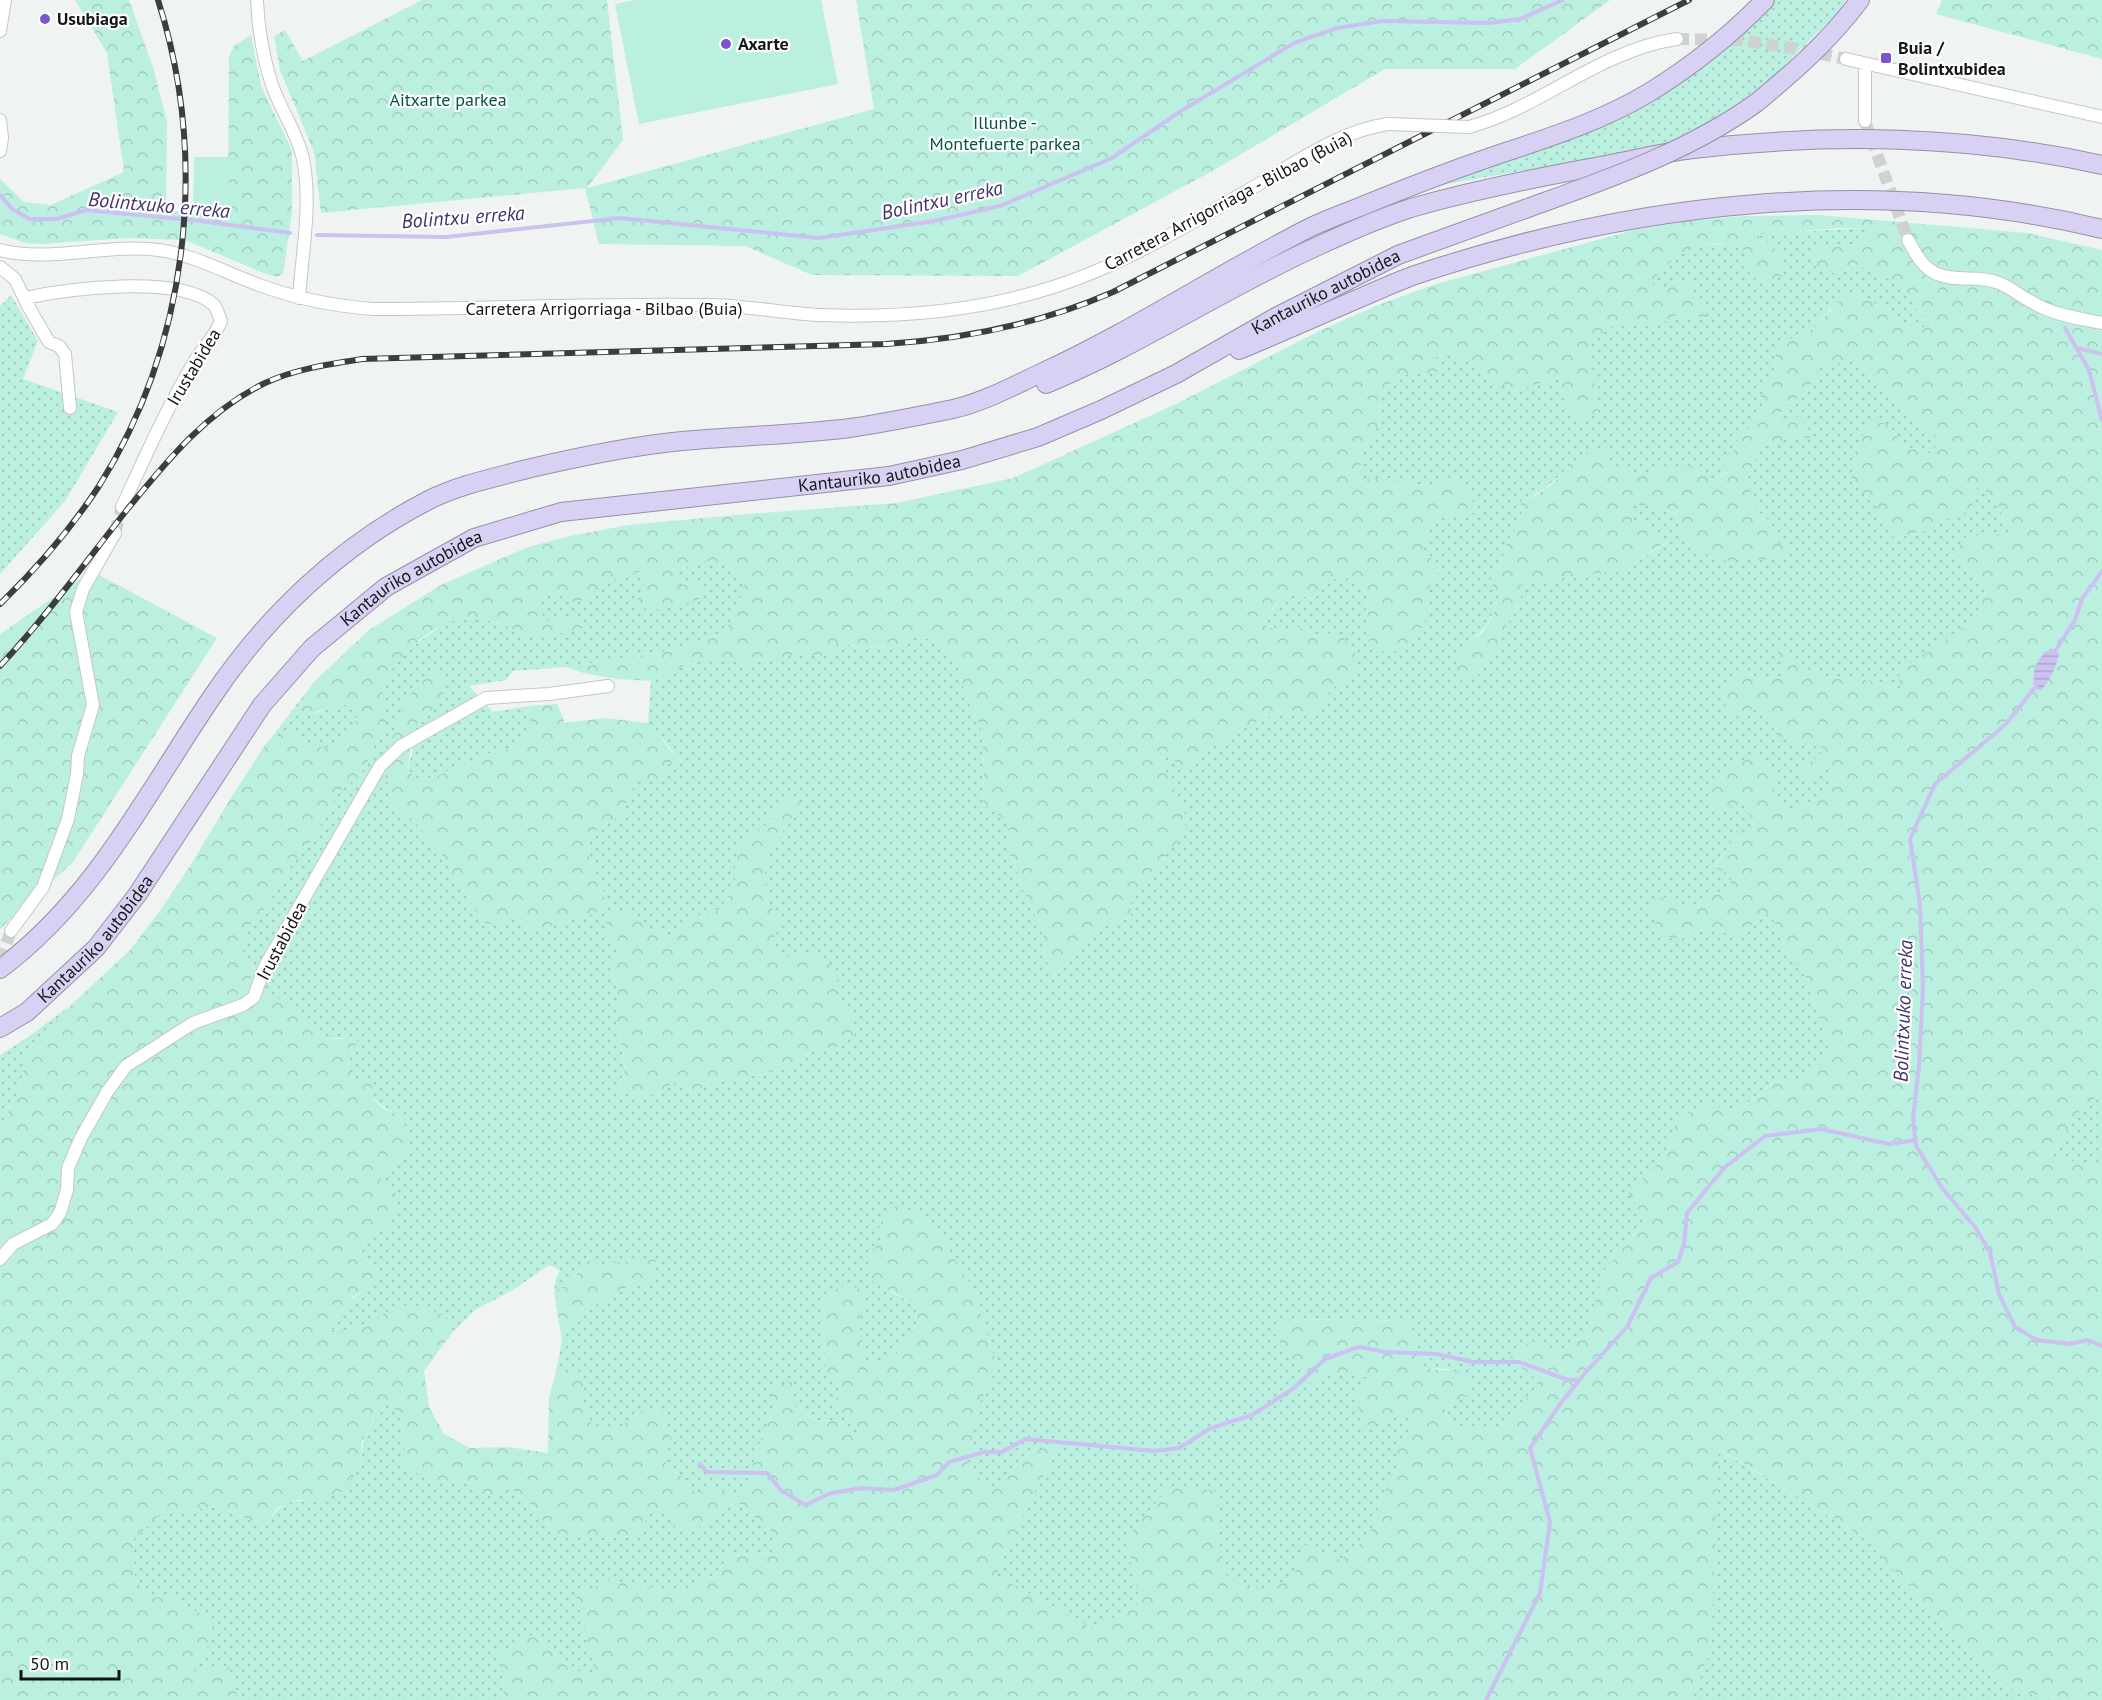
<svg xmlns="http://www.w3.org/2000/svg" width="2102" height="1700" font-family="'PT Sans',sans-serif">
	<defs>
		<pattern id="grass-dots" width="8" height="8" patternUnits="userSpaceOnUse" patternTransform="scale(1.5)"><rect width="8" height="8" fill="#bbefdf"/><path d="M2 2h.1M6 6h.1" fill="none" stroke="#a0ccbf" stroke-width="1.8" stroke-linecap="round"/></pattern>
		<pattern id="forest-crowns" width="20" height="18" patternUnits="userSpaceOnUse" patternTransform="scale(1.5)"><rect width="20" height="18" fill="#bbefdf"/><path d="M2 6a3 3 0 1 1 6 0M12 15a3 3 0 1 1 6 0" fill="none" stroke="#a0ccbf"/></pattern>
		<pattern id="water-rules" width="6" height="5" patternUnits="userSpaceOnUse" patternTransform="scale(1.5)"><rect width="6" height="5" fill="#ccc1f1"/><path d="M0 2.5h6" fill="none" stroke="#aea5ce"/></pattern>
	</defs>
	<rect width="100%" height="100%" fill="#eff4f3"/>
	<!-- grass -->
	<path fill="url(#grass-dots)" fill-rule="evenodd" d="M1771 0H1846L1837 13 1780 70 1748 96 1707 123 1656 148 1440 185C1519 155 1604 130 1676 86 1713 64 1742 30 1771 0Z
		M1866 228 1857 244 1821 248 1814 253 1816 267 1837 274 1857 265 1900 284 1915 307 1934 327H1912L1863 296 1830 309 1814 328 1791 339 1776 350 1774 374 1761 396 1763 410 1751 428 1738 435 1735 450 1727 472 1712 480 1662 469 1639 474 1580 456C1562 474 1545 492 1521 501L1522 521 1508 540 1501 564 1490 581 1499 598C1492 616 1487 630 1470 640L1495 652 1504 629 1520 603 1522 584 1621 570 1667 543 1652 527 1633 522 1628 505H1653L1679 516 1682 536 1716 560 1784 559 1775 541 1771 523 1756 509 1747 480 1760 447 1784 440 1814 437 1775 424 1787 403 1805 394 1821 367 1849 360 1877 377 1891 398 1913 420 1941 439 1931 454 1904 446 1888 424 1851 481 1876 506 1895 539 1930 529 1952 516 1971 511 1979 481 1998 506 2013 540 1957 553 1985 591 1977 617 1940 644 1901 689 1862 679 1832 678 1803 668 1776 644 1787 677 1757 679 1741 667 1725 685 1724 703 1735 717 1753 709 1773 715 1827 748 1814 760 1832 759 1833 791 1787 814 1773 796 1742 802 1753 820 1754 838 1736 832 1729 848 1714 866 1732 876 1728 890 1713 893 1687 909 1666 897 1681 939 1703 929 1737 935 1770 912 1788 955 1806 976 1831 1055 1804 1080 1774 1082 1737 1111 1705 1104 1677 1120 1663 1159 1630 1193 1645 1222 1604 1271 1586 1334 1560 1351 1509 1359 1541 1382 1500 1429 1452 1426 1442 1402 1455 1401 1449 1369 1424 1368 1409 1321 1287 1319 1294 1359 1313 1386 1325 1374 1373 1377 1384 1422 1412 1409V1427L1396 1445 1400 1466 1381 1498 1371 1535 1340 1560 1303 1545 1294 1578 1266 1590 1228 1580 1217 1547 1219 1492 1126 1538 1140 1603 1094 1629 995 1575 1031 1498 1062 1442 1023 1456 993 1492 966 1467 978 1406 997 1367 973 1288 932 1223 890 1292 917 1305 916 1324 895 1356 865 1367 858 1320 824 1294 825 1370 845 1394 833 1400 836 1410 859 1428 858 1440 835 1421 816 1420 792 1405 780 1406 770 1418 761 1439 751 1472 777 1536 772 1553 728 1556 718 1573 678 1593 611 1580 596 1675 569 1669 534 1634 500 1653 504 1683 503 1700H238L228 1667 193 1672 206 1617 188 1608 146 1598 135 1576 133 1540 161 1513 218 1507 265 1526C282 1501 289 1499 319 1502L360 1468C363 1435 367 1428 389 1402L400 1415 406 1445 432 1479 467 1483 485 1497 510 1488 531 1504 545 1523 558 1534 600 1538 637 1536 650 1511H672L695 1531 710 1518 738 1502 686 1490 682 1477 668 1468 664 1459 672 1439 666 1429 663 1411 636 1414 620 1428H603L588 1421 582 1396 585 1379 576 1369 555 1376 562 1341 568 1321 577 1318 615 1292 654 1279 631 1260 579 1270 569 1283 554 1292 556 1278 560 1270 549 1265 513 1290 475 1310 452 1333 450 1319 394 1308 375 1321 352 1331 331 1329C341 1309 350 1298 370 1288L371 1263 361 1256 365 1239 388 1228 379 1182 388 1169 400 1161 408 1144 399 1115C376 1105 363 1088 347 1068L353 1050 344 1038H325L311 1030 304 1017 263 996 250 985 253 963 241 961 246 930 266 907 294 861 314 838 338 792 361 775 371 752 382 708 383 686 391 669 407 651 447 621 479 618 502 624 525 634 583 628 579 616 547 622 534 603 552 592 573 602 594 598C609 577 620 576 644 571L645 590 678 586V573L695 561 729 562 747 579 738 608 725 632 662 652 566 667 513 671 506 680 469 686 493 712 529 706 531 728 520 743 497 753H486L477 761 451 769 436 777 418 779 407 771 412 753 415 725 434 709 403 704 397 727 388 746 385 777 390 788 388 804 413 820 436 846 483 923 512 916 534 931 606 910 603 890 589 861 590 834 620 816 638 776 668 764 682 762C670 750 661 734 648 723L651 681 688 664 724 656 743 665 767 659 797 655 828 656 837 643 860 647 895 648 915 636 936 641 958 667 967 699 981 727 984 766 983 804 1008 822 1010 852 1024 893 1042 928 1045 958 1055 976 1073 958 1092 930 1131 917V897L1148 874 1165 858 1169 779 1159 752 1185 767C1209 748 1260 714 1291 712 1299 711 1307 713 1314 714L1332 688 1359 671 1316 636 1300 627 1283 633 1265 624 1273 608 1289 593 1314 599 1328 579 1354 578 1367 593 1366 632 1424 625 1427 592 1440 568 1423 550 1430 524 1447 516 1477 512 1428 487 1383 477 1358 482 1363 449 1379 424 1380 395 1399 375 1443 372 1435 357 1449 355 1477 364 1493 381 1512 391 1560 378 1566 404 1581 423 1598 411 1588 343 1621 320C1639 328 1657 328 1673 316L1665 287 1648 284 1670 260 1697 244 1731 245 1748 252 1784 256 1755 234ZM789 798 787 826 766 852 764 879 769 906 772 941 780 960 799 954 838 987 834 1003 841 1047 812 1050 789 1066 764 1074 714 1082 692 1093 676 1082 658 1092 618 1089 625 1069 616 1021 618 994 612 969 617 951 620 915 636 914 649 930 671 936 696 917 719 910 736 888 735 868 739 845 763 828Z
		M11 295 38 341 23 379 118 412 65 501 0 574V306Z
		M314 682 297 709 317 713 334 704 347 705 358 715C352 734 341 750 318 747 308 746 296 737 288 733L268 742Z
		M70 1006 25 1053C23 1084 16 1100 0 1126V1055L28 1037Z
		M2102 1094V1166L2050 1158 2083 1104Z
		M1718 1449 1862 1536 1955 1635 2016 1692 2068 1700H1692L1711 1648Z"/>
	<!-- forest -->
	<path fill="url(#forest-crowns)" fill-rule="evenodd" d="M75 0H129L153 67 167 122 166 204 138 203 193 215H228L229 56 234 46 251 35 261 86 292 150V212L283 274 277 277 266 274 185 240 128 238 42 244 25 243 0 234V179L24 202 51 205 124 172 107 53Z
		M422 0H607L623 140 587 188 874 109 856 0H1610L1515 69H1385L1214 170 1018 276 812 275 745 246 599 244 585 188 321 213 314 152 280 70 274 36 285 30 303 61Z
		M1942 0H2102V59L1936 14Z
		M1819 215 2027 233 2102 250V1094L2083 1105 2050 1157 2102 1166V1700H2068L2016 1692 1955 1635 1862 1536 1719 1449 1711 1648 1692 1700H503L504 1683 499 1653 534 1634 569 1669 596 1675 576 1595 611 1580 678 1593 718 1573 728 1556 772 1553 777 1536 738 1502 710 1518 695 1531 675 1528 672 1511H651L637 1536 600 1538 558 1534 545 1523 531 1504 510 1488 485 1497 467 1483 431 1479 403 1467C406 1440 407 1423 389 1402L373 1421 362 1442 360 1468 341 1492 319 1502 298 1500 277 1508 265 1526 218 1507 161 1513 133 1540 135 1576 146 1598 170 1597 206 1617 214 1626 204 1658 193 1671 229 1667 238 1700H0V1126C16 1100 23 1084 25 1053L70 1006 131 949 159 912 190 866 234 793 267 742 288 732C296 737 308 746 317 747 341 750 352 734 358 715L347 705C331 704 319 712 303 716L297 709 314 682 369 630 441 585 528 547 570 536 628 525 747 514 897 503 1013 478 1176 404 1317 332 1378 305 1436 284 1634 230 1688 221 1744 216ZM1865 229 1857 244 1820 248 1814 253 1816 268 1837 274 1857 265 1900 284 1915 307 1934 327H1912L1863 296H1844L1814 328 1791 339 1776 350 1774 374 1761 396 1763 410 1751 428 1738 435 1735 450 1722 457 1727 473 1712 480 1697 466 1662 469 1639 474 1614 466 1602 447 1580 456 1551 485 1536 495 1521 501 1522 521 1508 540 1501 564 1490 581 1499 598 1491 619 1482 633 1470 640 1456 661 1459 681 1478 676 1495 652 1504 629 1520 603 1522 584 1621 570 1667 542 1652 527 1633 522 1628 505H1653L1678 515 1682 536 1716 561 1784 559 1788 547 1775 541 1771 523 1756 509 1747 480 1760 447 1784 440 1814 437 1799 416 1775 423 1787 403 1805 394 1821 367 1849 360 1877 377 1891 398 1913 420 1941 439 1931 454 1904 446 1888 424 1869 421 1855 452 1851 481 1876 506 1894 539 1930 529 1952 516 1971 511 1979 482 1998 506 2012 539 1989 531 1963 538 1957 553 1985 591 1977 617 1940 644 1899 670 1900 689 1862 679 1832 678 1804 668 1775 643 1786 677 1757 679 1740 667 1725 685 1724 703 1735 717 1753 709 1772 715 1774 733 1795 743 1826 748 1814 760 1797 769 1809 785 1831 760 1833 791 1787 814 1773 796 1776 774 1753 756 1727 767 1706 788 1717 813 1742 803 1753 820 1754 837 1736 831 1729 848 1714 867 1732 876 1728 890 1713 893 1687 909 1666 897 1650 902 1659 935 1681 939 1703 929 1737 935 1770 912 1788 955 1806 976 1831 1055 1804 1080 1775 1082 1737 1111 1705 1104 1677 1120 1663 1159 1629 1193 1645 1222 1604 1271 1586 1334 1560 1351 1531 1341 1509 1359 1541 1382 1500 1429 1452 1426 1442 1403 1455 1401 1469 1395 1470 1373 1424 1368 1409 1321 1287 1319 1275 1333 1313 1387 1325 1374 1372 1377 1356 1396 1364 1426 1384 1422 1412 1410V1427L1396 1445 1400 1466 1381 1498 1370 1535 1340 1560 1303 1544 1294 1578 1266 1590 1228 1579 1217 1547 1219 1491 1170 1486 1126 1538 1140 1603 1094 1629 996 1575 1031 1498 1063 1441 1023 1456 993 1491 967 1467 978 1406 997 1367 973 1288 932 1223 898 1204 879 1224 880 1241 868 1257 870 1280 917 1305 916 1324 895 1356 865 1366 858 1320 867 1291 847 1285 824 1294 825 1370 844 1394 833 1400 836 1410 859 1428 858 1439 835 1421 815 1420 792 1405V1381L777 1386 772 1397 779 1406C763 1425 759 1448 751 1471 748 1481 742 1491 738 1501L727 1492 714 1487 701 1493 686 1490 682 1477 668 1468 664 1459 672 1439 666 1429 663 1411C642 1406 634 1416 620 1428H603L588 1421 582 1396 585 1379 576 1369 555 1376 549 1397 548 1453 508 1447 470 1448 444 1434 429 1407 424 1371 452 1333 450 1319C435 1310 409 1299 392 1309 367 1323 362 1334 331 1329L338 1315 354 1296 370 1288 383 1273 361 1256 365 1239 388 1228 398 1209 397 1195 388 1184 379 1182 388 1169 400 1161 408 1144 407 1129 399 1115 383 1108 373 1099 371 1079H356L347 1068 353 1050 359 1038C348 1038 331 1041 322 1036 311 1031 310 1024 304 1016 294 1005 278 995 263 996L250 985 253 962 241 961 246 930 266 907 294 861 314 838 338 792 361 775 387 720C378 698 383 678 399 661 429 628 453 610 499 623 508 625 515 632 524 634 543 639 565 632 584 628L579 616 547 621 534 603 552 592 573 602 594 598C609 578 620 576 643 571L645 590 632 606C659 613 673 608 699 599L705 583 678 585V573L695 561 729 562 746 579 738 608 725 632 662 652 566 667 583 673 617 679 651 681 688 664 724 657 743 665 767 659 797 655 828 656 838 643 860 647 895 648 915 636 936 641 958 667 967 699 981 727 984 766 983 804 1008 822 1010 852 1024 893 1042 928 1045 958 1055 976 1073 958 1092 930 1131 917V897L1186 831 1184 806 1169 779 1159 752 1185 767C1209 748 1260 714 1291 712 1299 711 1307 714 1314 714L1332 688 1360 671 1353 648 1337 632 1316 636 1300 627 1283 633 1265 625 1273 607 1289 593 1315 599 1328 579 1354 578 1367 593 1366 632 1373 651H1400L1425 624 1427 592 1440 568 1423 550 1430 524 1447 516 1477 512 1470 493 1448 477 1428 487 1383 477 1358 481 1363 449 1379 424 1380 395 1399 375 1444 372 1435 357 1449 355 1477 364 1493 381 1512 391 1560 378 1566 404 1581 423 1598 411 1589 343 1621 320C1639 328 1657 328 1673 316L1707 317 1687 279 1665 287 1649 284C1679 249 1702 232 1748 252L1742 265 1758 282 1783 276 1784 256 1756 234C1792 235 1830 225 1865 229Z
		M92 571 217 638 73 862 0 929V634Z
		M436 667 444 681 443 697 434 709 415 725 407 771 418 779 436 777 451 769 477 761 486 753H497L520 743 531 728 529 706 557 704 565 723 605 718 648 723 656 730 669 749 683 763 668 764 660 782 638 777 620 816 590 834 589 861 603 890 606 910 620 915 636 914 649 930 671 936 696 916 719 910 736 888 735 868 739 845 763 828 789 797 800 802 787 826 766 852 764 879 769 906 783 921 772 941 780 959 799 954 824 958 836 971 838 987 835 1003 847 1010 858 1031 841 1047 812 1050 789 1066 764 1074 714 1082 692 1093 676 1082 658 1092 639 1100 618 1089 625 1069 616 1021 618 994 612 969 617 951 607 932 606 910 534 931 512 916 502 925 483 923 436 846 413 820 388 804 390 788 385 777 388 746 397 727 403 704 425 676Z
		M656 1259 654 1279 615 1292 577 1318 568 1321 562 1341 554 1292 569 1283 588 1261 603 1265 631 1260Z"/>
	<!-- pitch -->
	<path fill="#bbefdf" d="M635 0H821L838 84 639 124 615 4Z
		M194 157H229L228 215H193Z"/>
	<!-- water -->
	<path fill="url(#water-rules)" d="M2050 649 2056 650 2059 655C2055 668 2050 681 2041 690L2034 689C2032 670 2035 660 2050 649Z"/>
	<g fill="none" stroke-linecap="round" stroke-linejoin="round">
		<!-- stream -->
		<path stroke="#ccc1f1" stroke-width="4" d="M0 195 12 209 30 219H57L86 210 201 221 290 233
			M317 235 446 237 620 218 819 238 934 221 1000 206 1112 158 1181 111 1294 43 1337 28 1382 21 1489 23 1520 19 1563 0
			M2065 328 2089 370 2102 420
			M2077 348 2102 354
			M2054 653 2075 620 2082 599 2102 571
			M2036 686 2006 724 1935 784 1910 839 1920 905 1923 987 1919 1066 1913 1119 1916 1146 1943 1189 1975 1227 1990 1252 1999 1294 2015 1327 2037 1340 2069 1344 2088 1340 2102 1346
			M700 1464 707 1472 767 1473 781 1490 805 1505 831 1493 862 1488 894 1490 937 1475 949 1462 984 1452H1002L1025 1439 1154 1451 1179 1448 1211 1428 1252 1415 1294 1388 1325 1359 1359 1347 1386 1352 1437 1354 1473 1362H1519L1568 1380H1579
			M1486 1700 1540 1593 1550 1522 1530 1448 1561 1403 1586 1372 1627 1327 1651 1278 1678 1262 1684 1244 1687 1213 1724 1168 1765 1136 1821 1129 1889 1144 1916 1140"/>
		<!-- minor-tunnel -->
		<path stroke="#ced3d2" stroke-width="12" stroke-dasharray="12 6" stroke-linecap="butt" d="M1677 39 1740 40 1792 48 1846 59
			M1865 121 1908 240
			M115 533 122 507
			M0 960 11 931"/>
		<defs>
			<path id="minor" d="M257 0C258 27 263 56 271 82 279 108 297 131 303 159 312 204 302 253 299 298
				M0 31 5 0
				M1846 59 2102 117
				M0 120 2 138 0 151
				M1865 121V64
				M1469 127C1542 107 1600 50 1677 39
				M1908 240C1916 254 1922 267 1937 274 1956 282 1977 275 1996 282 2010 286 2019 296 2032 302 2053 315 2078 318 2102 323
				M0 250C52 263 106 243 159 250 195 255 228 274 262 286 298 299 335 306 373 309 486 309 600 303 713 305 748 306 784 313 819 315 897 318 975 312 1050 288 1125 265 1191 223 1259 184 1300 160 1340 131 1388 124
				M0 267 15 279 28 306 49 342 59 346 65 354 70 408
				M25 298C67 289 179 274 214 305 217 309 219 316 221 321 215 337 201 349 193 364 166 410 144 459 122 507
				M11 931 43 887 68 819 77 774 78 756 93 705 76 612 83 589 115 533
				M0 1259 13 1244 52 1224 60 1213 67 1190 68 1168 81 1138 107 1092 126 1066 193 1023 243 1005 254 997 265 966 380 766 401 746 486 698 549 694 608 686"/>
			<g id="highway">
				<path d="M1756 103C1796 70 1828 42 1860 0"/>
				<path d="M1239 350C1280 333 1320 315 1360 298 1378 290 1396 282 1415 275 1634 202 1875 174 2102 229"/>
				<path d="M1046 384C1140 345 1225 288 1318 246 1348 232 1380 218 1411 208 1469 191 1530 179 1589 168 1624 162 1659 153 1693 149 1832 133 1966 135 2102 165"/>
				<path d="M0 969C96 897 146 794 212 697 266 616 340 546 427 501 458 485 493 478 527 469 578 457 630 446 682 441 738 436 794 435 850 428 884 423 919 416 953 409 984 402 1013 386 1041 373 1133 331 1218 274 1309 228 1327 219 1348 212 1367 204 1406 188 1445 173 1485 159 1541 140 1599 123 1650 92 1692 66 1730 36 1765 0"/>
				<path id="s1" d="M0 1028 27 1012 96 948 137 895 262 705 312 648 386 587 474 538 561 512 889 476 962 460 1038 437 1101 410 1176 374 1276 317 1398 255 1525 209"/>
			</g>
		</defs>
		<!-- minor casing -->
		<use href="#minor" stroke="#c3c8c6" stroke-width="14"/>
		<!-- highway casing -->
		<use href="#highway" stroke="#9490a6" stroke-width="20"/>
		<!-- minor -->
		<use href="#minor" stroke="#fff" stroke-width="12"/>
		<!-- highway -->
		<use href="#highway" stroke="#d9d1f4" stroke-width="18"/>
		<defs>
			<path id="rail" d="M0 604C37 568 71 529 99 486 189 343 209 160 158 0
				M0 666C45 618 85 563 126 511 166 462 207 411 265 383 295 369 330 364 362 359L886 344C965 339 1040 324 1113 292L1689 0"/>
		</defs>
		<!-- rail casing -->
		<use href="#rail" stroke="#3b3e3d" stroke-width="6"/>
		<!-- rail -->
		<use href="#rail" stroke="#fff" stroke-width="4" stroke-dasharray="11" stroke-linecap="butt"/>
		<defs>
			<path id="minor-bridge" d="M1388 124 1469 127"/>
			<path id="highway-bridge" d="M1525 209C1605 180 1686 153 1756 103"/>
		</defs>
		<!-- minor-bridge casing -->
		<use href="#minor-bridge" stroke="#c3c8c6" stroke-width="14" stroke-linecap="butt"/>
		<!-- highway-bridge casing -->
		<use href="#highway-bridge" stroke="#9490a6" stroke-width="20" stroke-linecap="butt"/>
		<!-- minor-bridge -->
		<use href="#minor-bridge" stroke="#fff" stroke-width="12"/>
		<!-- highway-bridge -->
		<use href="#highway-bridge" stroke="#d9d1f4" stroke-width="18"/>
	</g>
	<!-- markers -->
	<g fill="#7d54cd" stroke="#fff" stroke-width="2">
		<circle cx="45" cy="19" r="6"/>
		<circle cx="726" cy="44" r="6"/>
		<rect x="1880" y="52" width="12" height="12" rx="3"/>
	</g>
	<g text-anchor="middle" stroke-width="4.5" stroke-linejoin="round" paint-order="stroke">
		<!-- poi labels -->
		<g font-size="18" font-weight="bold" fill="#151716" stroke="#fff" text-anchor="start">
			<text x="57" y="25">Usubiaga</text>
			<text x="738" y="50">Axarte</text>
			<text x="1898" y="54">Buia /<tspan x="1898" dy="21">Bolintxubidea</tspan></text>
		</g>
		<!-- park labels -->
		<g font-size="18" fill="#054" stroke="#fff">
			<text x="448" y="106">Aitxarte parkea</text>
			<text x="1005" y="129">Illunbe -<tspan x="1005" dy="21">Montefuerte parkea</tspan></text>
		</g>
		<!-- street labels -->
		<g font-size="18" fill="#151716" stroke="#fff">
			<text transform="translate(1228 201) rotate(-28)" y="6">Carretera Arrigorriaga - Bilbao (Buia)</text>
			<text dy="6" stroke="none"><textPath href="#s1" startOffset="1590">Kantauriko autobidea</textPath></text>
			<text x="604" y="315">Carretera Arrigorriaga - Bilbao (Buia)</text>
			<text transform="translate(194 367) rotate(-59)" y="6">Irustabidea</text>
			<text dy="6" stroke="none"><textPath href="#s1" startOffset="1104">Kantauriko autobidea</textPath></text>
			<text dy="6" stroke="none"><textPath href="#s1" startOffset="618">Kantauriko autobidea</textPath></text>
			<text dy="6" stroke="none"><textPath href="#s1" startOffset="132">Kantauriko autobidea</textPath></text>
			<text transform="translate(282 941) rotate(-62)" y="6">Irustabidea</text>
		</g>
		<!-- water labels -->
		<g font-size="20" font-style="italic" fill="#43326b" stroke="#fff">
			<text transform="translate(942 200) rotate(-12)" y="7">Bolintxu erreka</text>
			<text transform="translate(159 205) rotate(5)" y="7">Bolintxuko erreka</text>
			<text transform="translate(463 217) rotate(-4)" y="7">Bolintxu erreka</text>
			<text transform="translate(1903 1011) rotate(-88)" y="7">Bolintxuko erreka</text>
		</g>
	</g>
	<!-- scale -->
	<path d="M21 1670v9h98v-9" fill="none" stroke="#151716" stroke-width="3"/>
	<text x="30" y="1670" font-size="18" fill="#151716" stroke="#ffffff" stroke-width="4.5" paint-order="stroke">50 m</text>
</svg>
